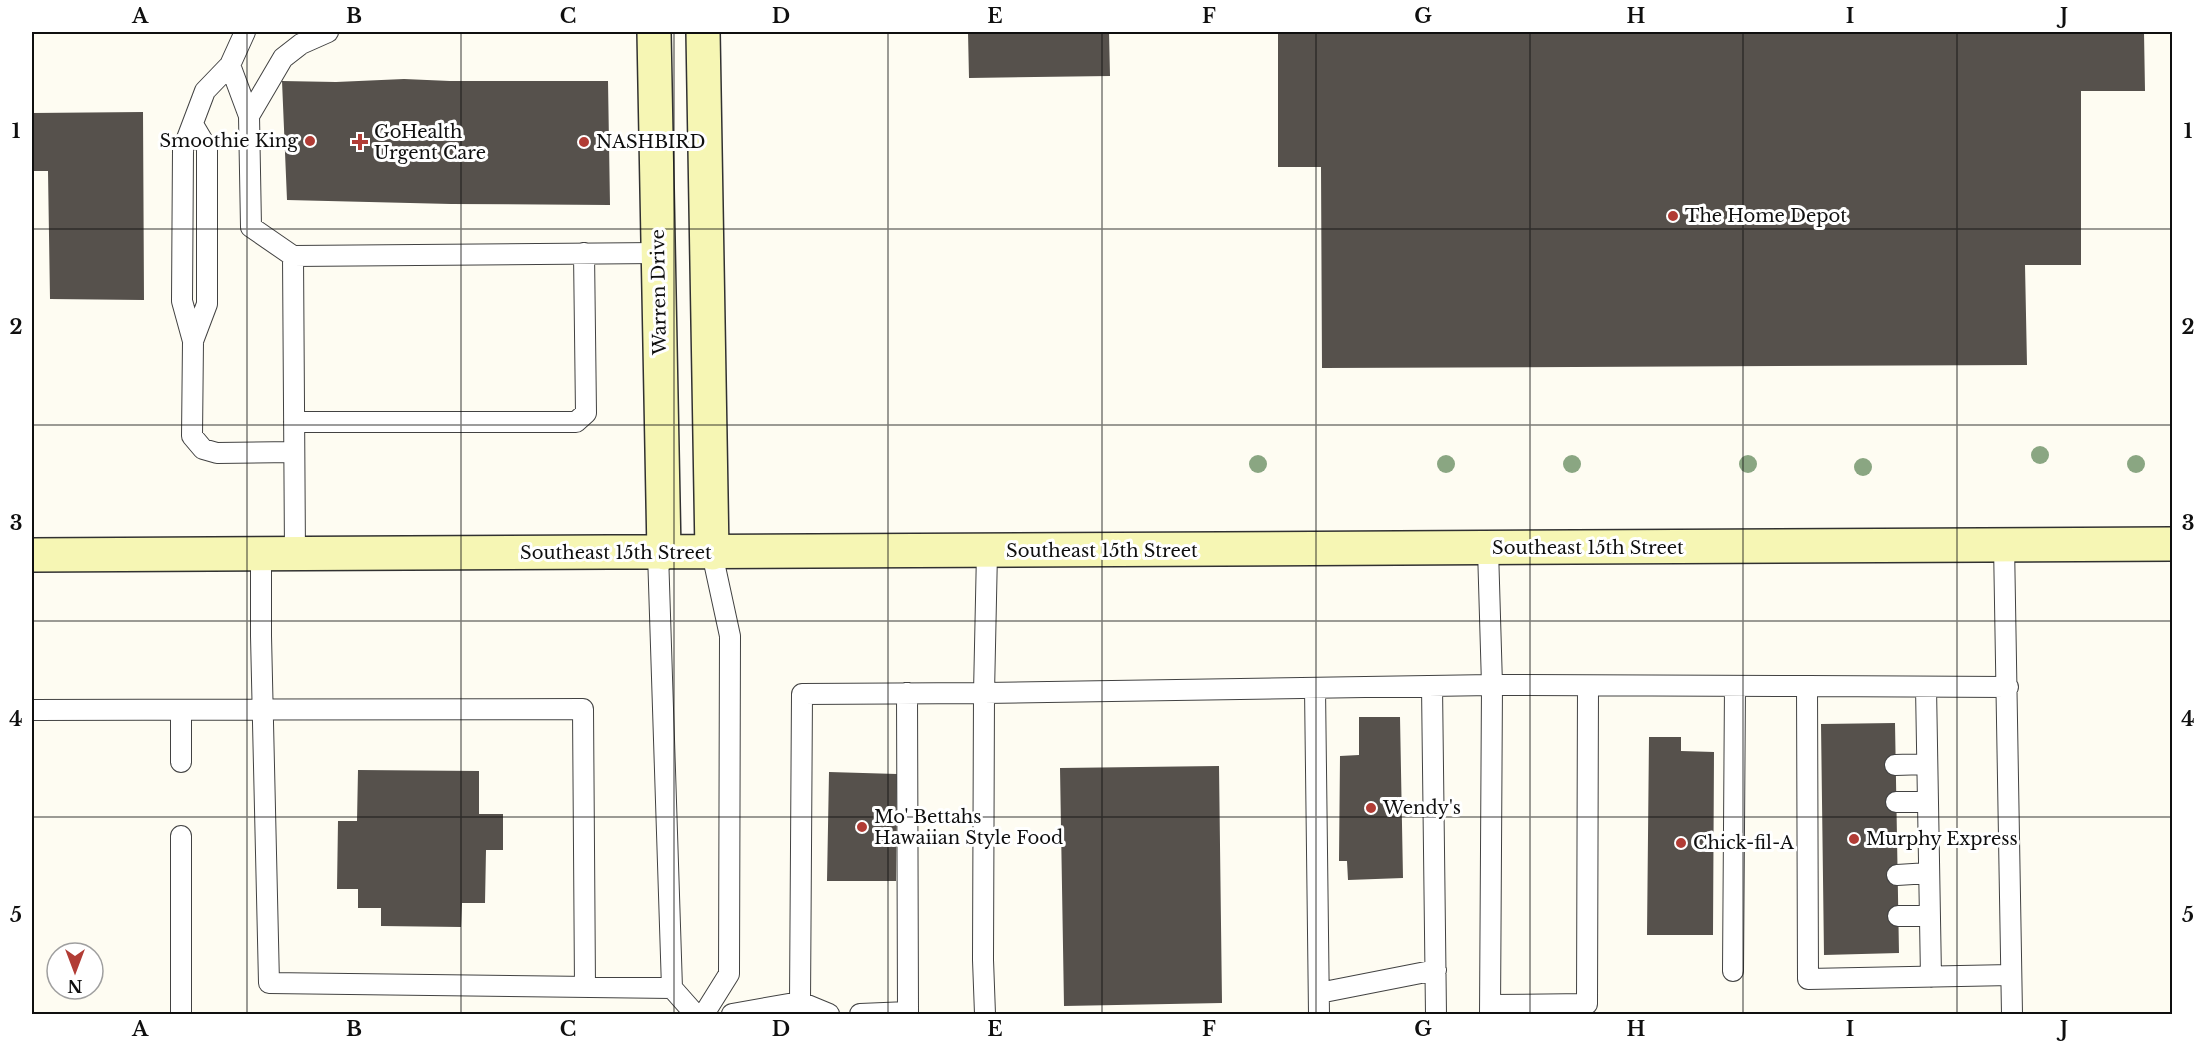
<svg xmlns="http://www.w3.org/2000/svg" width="2204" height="1046" font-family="'Libre Baskerville',serif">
	<rect width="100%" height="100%" fill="#fefcf2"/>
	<!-- building -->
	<path fill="#56514c" d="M968 32H1109L1110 76 969 78Z
		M1278 32H2144L2145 91H2081V265H2025L2027 365 1322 368 1321 167H1278Z
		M404 79 450 81H608L610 205 451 204 287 200 282 81 336 82Z
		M143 112 144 300 50 299 48 171H32V113Z
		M1359 717H1400L1403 878 1348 880 1347 861H1339L1340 756 1359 755Z
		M1895 723 1899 953 1824 955 1821 724Z
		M1649 737H1681V751L1714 752 1713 935H1647Z
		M1219 766 1222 1003 1064 1006 1060 768Z
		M358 770 479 771V814H503V850H486L485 903H462L461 927 381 926V908H358V889H337L338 821H357Z
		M829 772 897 774 896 881H827Z"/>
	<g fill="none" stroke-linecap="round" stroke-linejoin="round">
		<defs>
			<path id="lane" d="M245 32 230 65 249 116 251 227 293 256
				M230 65 205 91 183 149 182 301 193 341 192 436 203 449 217 453 294 452
				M249 116 283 58 301 44 328 32
				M193 341 207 304V148L194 126
				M294 422H576L586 413 584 253
				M2004 544 2012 1014
				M1488 549 1492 685 1490 1014
				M987 552 984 693 1492 685 1807 686
				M658 553 672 988 695 1014
				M261 554V636L269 983 672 988
				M295 554 293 256 658 253
				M1432 686 1436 1014
				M1926 687 1931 977
				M2008 687 1807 686 1808 979 2011 975
				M1315 688 1319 1014
				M32 710 583 709 585 986
				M181 710V762
				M1895 765 1927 764
				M1896 802H1928
				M181 836V1014
				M1897 875 1929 873
				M1898 916H1930
				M1733 971 1735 686
				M1319 993 1436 970
				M800 1002 829 1014
				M1490 1005 1587 1004 1588 686
				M704 1014 729 974 730 636 712 553
				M732 1014 800 1002 802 694 984 693 983 960 985 1014
				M860 1014 908 1012 907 693"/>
			<path id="secondary" d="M654 32 664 553
				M703 32 712 553
				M32 555 2172 544"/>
		</defs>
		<!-- lane casing -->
		<use href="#lane" stroke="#424242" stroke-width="22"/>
		<!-- secondary casing -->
		<use href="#secondary" stroke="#313131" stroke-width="36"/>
		<!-- lane -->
		<use href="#lane" stroke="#fff" stroke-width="20"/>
		<!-- secondary -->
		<use href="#secondary" stroke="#f6f6b4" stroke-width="33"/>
	</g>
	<!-- trees -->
	<g fill="#8aa682">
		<circle cx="2040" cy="455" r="9"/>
		<circle cx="1258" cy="464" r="9"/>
		<circle cx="1446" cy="464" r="9"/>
		<circle cx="1572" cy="464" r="9"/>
		<circle cx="1748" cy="464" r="9"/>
		<circle cx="2136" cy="464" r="9"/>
		<circle cx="1863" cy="467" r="9"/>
	</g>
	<!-- grid -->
	<path fill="none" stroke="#0f0f0f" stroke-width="1.5" stroke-opacity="0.55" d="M247 32V1014M461 32V1014M674 32V1014M888 32V1014M1102 32V1014M1316 32V1014M1530 32V1014M1743 32V1014M1957 32V1014M32 229H2172M32 425H2172M32 621H2172M32 817H2172"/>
	<!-- markers -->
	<g fill="#b13c35" stroke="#fff" stroke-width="2">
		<circle cx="310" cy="141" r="6"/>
		<path d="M357 133h6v6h6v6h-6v6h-6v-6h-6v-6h6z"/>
		<circle cx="584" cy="142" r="6"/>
		<circle cx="1673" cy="216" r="6"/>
		<circle cx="1371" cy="808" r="6"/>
		<circle cx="862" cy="827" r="6"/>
		<circle cx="1854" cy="839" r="6"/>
		<circle cx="1681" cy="843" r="6"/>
	</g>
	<g text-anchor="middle" stroke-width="6" stroke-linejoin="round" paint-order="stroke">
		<!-- poi labels -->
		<g font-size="18" fill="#0f0f0f" stroke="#fff" text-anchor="start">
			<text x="374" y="138">GoHealth<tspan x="374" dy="21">Urgent Care</tspan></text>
			<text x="298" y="147" text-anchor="end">Smoothie King</text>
			<text x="596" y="148">NASHBIRD</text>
			<text x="1685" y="222">The Home Depot</text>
			<text x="1383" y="814">Wendy's</text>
			<text x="874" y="823">Mo' Bettahs<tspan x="874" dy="21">Hawaiian Style Food</tspan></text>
			<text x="1866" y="845">Murphy Express</text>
			<text x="1693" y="849">Chick-fil-A</text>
		</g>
		<!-- street labels -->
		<g font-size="18" fill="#0f0f0f" stroke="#fff">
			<text transform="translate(659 292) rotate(-91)" y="6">Warren Drive</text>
			<text x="1588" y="554">Southeast 15th Street</text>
			<text x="1102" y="557">Southeast 15th Street</text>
			<text x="616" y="559">Southeast 15th Street</text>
		</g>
	</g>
	<!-- border -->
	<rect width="2204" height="1046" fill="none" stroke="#ffffff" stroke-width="66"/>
	<!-- north arrow -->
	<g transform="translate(75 971) rotate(180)"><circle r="28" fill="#ffffff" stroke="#9f9f9f" stroke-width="1.5"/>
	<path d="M0-4.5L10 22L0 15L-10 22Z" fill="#b13c35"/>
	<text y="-9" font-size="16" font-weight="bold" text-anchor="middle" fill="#0f0f0f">N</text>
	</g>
	<rect x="33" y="33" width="2138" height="980" fill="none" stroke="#0f0f0f" stroke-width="2"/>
	<g font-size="20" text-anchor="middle" font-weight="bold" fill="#0f0f0f">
		<text x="140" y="23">A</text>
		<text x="354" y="23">B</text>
		<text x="568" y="23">C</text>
		<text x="781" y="23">D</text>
		<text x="995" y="23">E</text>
		<text x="1209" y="23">F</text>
		<text x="1423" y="23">G</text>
		<text x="1636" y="23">H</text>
		<text x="1850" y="23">I</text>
		<text x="2064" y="23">J</text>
		<text x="16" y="138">1</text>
		<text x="2188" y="138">1</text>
		<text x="16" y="334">2</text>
		<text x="2188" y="334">2</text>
		<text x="16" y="530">3</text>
		<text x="2188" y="530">3</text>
		<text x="16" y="726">4</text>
		<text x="2188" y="726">4</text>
		<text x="16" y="922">5</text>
		<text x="2188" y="922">5</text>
		<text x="140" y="1036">A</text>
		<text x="354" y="1036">B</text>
		<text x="568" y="1036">C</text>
		<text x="781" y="1036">D</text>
		<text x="995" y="1036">E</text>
		<text x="1209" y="1036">F</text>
		<text x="1423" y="1036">G</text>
		<text x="1636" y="1036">H</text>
		<text x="1850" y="1036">I</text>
		<text x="2064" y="1036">J</text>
	</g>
</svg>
